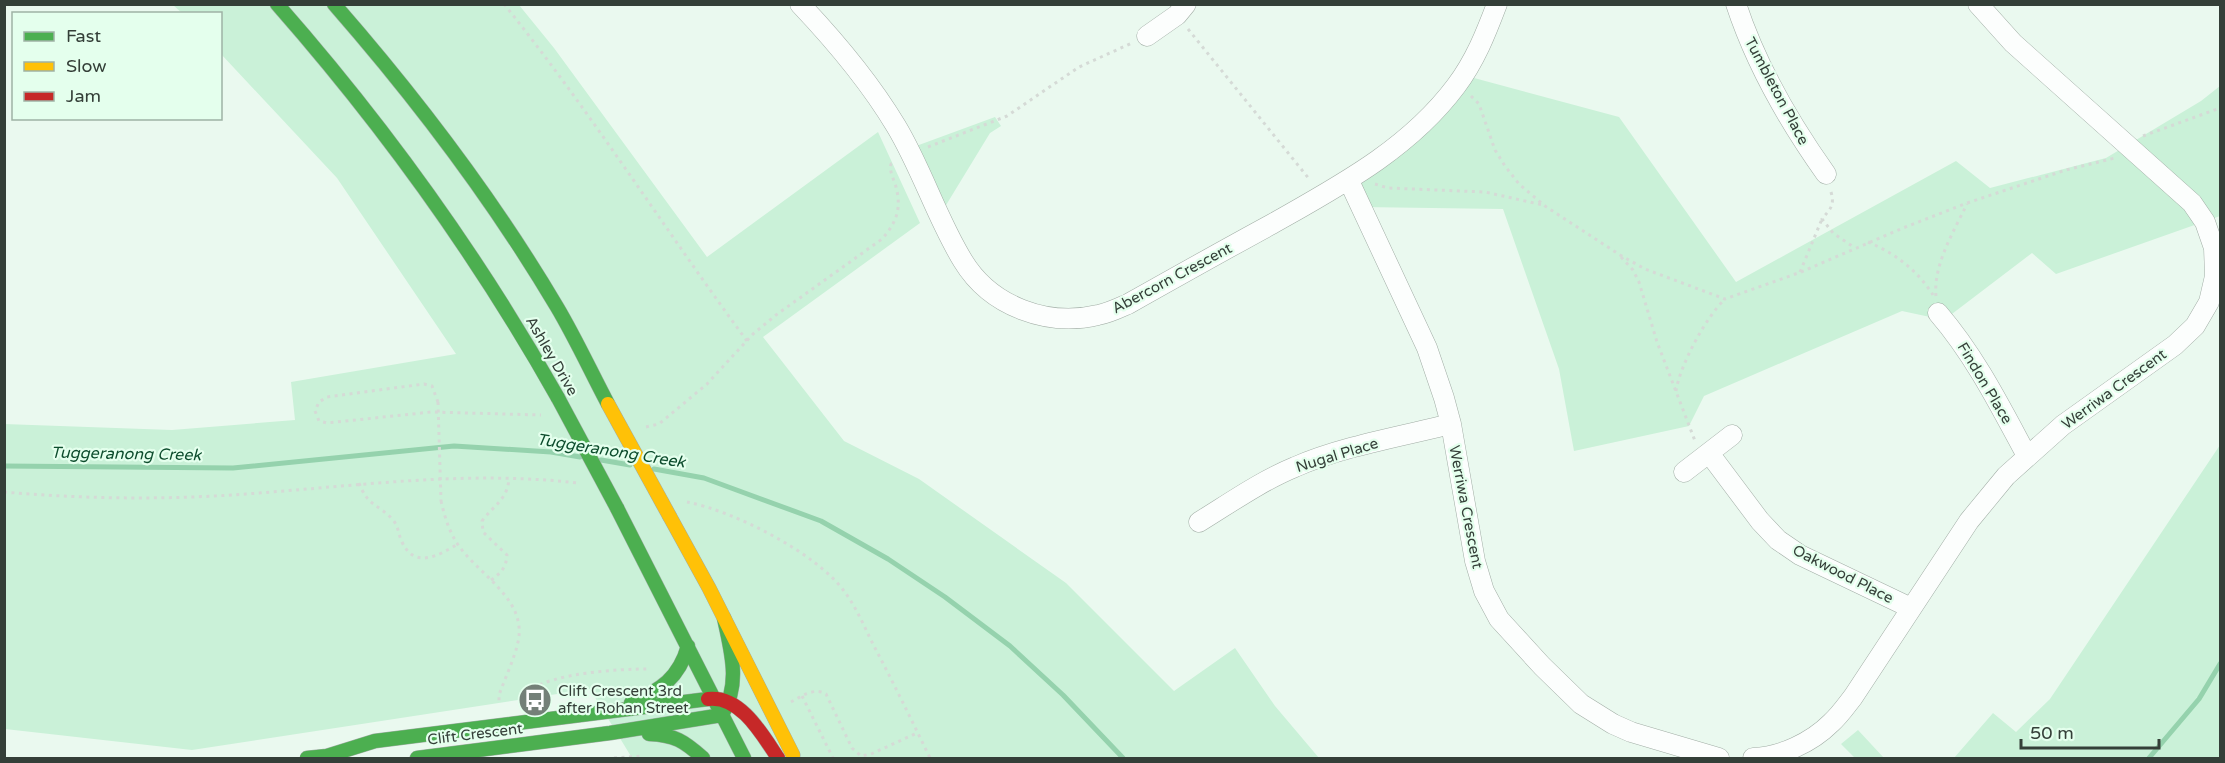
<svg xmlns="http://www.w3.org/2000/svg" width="2225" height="763" font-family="'Varela Round',sans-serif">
	<rect width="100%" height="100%" fill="#eaf9ef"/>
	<!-- green -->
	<path fill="#caf1d8" d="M173 5H519L554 48 707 257 878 132 920 223 763 337 844 441 919 479 1066 583 1174 691 1235 648 1275 706 1319 758H632L590 689 192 750 5 729 4 424 172 430 295 420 291 382 456 354 337 178 221 54 220 14 182 13Z
		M1463 75 1619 117 1736 282 1956 161 1990 188 2106 158 2201 101 2220 86V216L2056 274 2032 253 1944 320 1902 311 1704 396 1689 426 1574 451 1559 369 1503 209 1361 207 1349 181Z
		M995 117 1001 126 990 133 940 215 908 149Z
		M2220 445V758H1954L1993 713 2016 732 2050 699Z
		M1858 730 1884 758H1855L1841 744Z"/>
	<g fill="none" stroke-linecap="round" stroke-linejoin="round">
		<!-- stream -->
		<path stroke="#95d2ad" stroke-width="5" d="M601 460 630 465
			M4 466 233 468 454 446 551 452 580 457
			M654 469 704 478 821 521 888 559 945 597 1010 646 1063 695 1123 758
			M2149 758 2199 699 2220 664"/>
		<defs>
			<path id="street" d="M800 4C836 42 869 81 896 126 922 169 937 219 963 261 991 307 1048 327 1098 315 1109 313 1119 308 1128 304 1176 277 1224 250 1272 224 1339 186 1409 149 1456 86 1475 61 1486 33 1497 4
				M1736 4C1756 65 1789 122 1826 174
				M1147 36 1177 15 1186 4
				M1349 181 1427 348 1444 398 1451 424 1475 561 1484 591 1499 619 1542 666 1581 704 1613 724 1631 732 1719 758
				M1938 313C1975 356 2000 406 2027 456
				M1709 453 1760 521 1778 540 1800 555 1911 608
				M1684 472 1732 435
				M1199 522C1230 503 1261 481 1295 467 1340 447 1402 436 1451 424
				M1753 758C1781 757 1812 742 1831 723 1839 716 1846 706 1853 697L1969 521 2006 476 2063 425 2175 345 2195 326 2209 302 2215 276 2214 248 2205 222 2192 203 2013 43 1978 4"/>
			<path id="fast" d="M277 4C386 128 477 254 558 398
				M334 4C417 99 493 199 557 307 576 339 591 372 608 404
				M617 508 744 758
				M631 703C661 690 679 678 688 646
				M649 734C675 735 684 741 703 758
				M307 758 327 756 375 741 708 699
				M417 758 610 733 722 715C741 683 731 652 724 618"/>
			<path id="slow" d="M670 517 709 588 793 755"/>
			<path id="jam" d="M708 699C741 695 763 736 778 758"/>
		</defs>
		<!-- street casing -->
		<use href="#street" stroke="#a1ada5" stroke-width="21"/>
		<!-- fast casing -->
		<use href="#fast" stroke="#a1ada5" stroke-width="15"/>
		<!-- slow casing -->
		<use href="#slow" stroke="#a1ada5" stroke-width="15"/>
		<!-- jam casing -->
		<use href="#jam" stroke="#a1ada5" stroke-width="15"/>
		<!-- path -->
		<path stroke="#d5dad6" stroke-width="3" stroke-dasharray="3 4.5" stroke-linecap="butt" d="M504 4C591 112 665 230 747 341
			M1188 29 1310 180
			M1471 96 1479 104 1495 150 1505 166 1519 184 1545 206 1620 255 1645 269 1725 299 1801 272 1903 228 1967 203 2066 170 2115 158
			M2143 136 2220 108
			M928 147 1007 116 1079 67 1132 43
			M1375 184 1388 188 1485 192 1543 205
			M1831 192C1835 206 1830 209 1822 219L1833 233 1855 248
			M1868 242C1895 253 1918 271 1933 295
			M1621 257 1633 270 1639 282 1657 342 1695 441
			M1800 272 1822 219
			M1936 296C1933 265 1954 231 1967 204
			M1676 391C1680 365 1706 317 1725 299
			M438 402 432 386 424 384 327 397 319 402 315 411 319 421 327 423 431 412 541 415
			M646 427 659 424 707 384 753 334 776 315 882 239C896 223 902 209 896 187 894 179 889 172 891 164L894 163
			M359 483C368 507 379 504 393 520 399 527 398 534 402 542 415 570 439 555 458 544
			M4 492C84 499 166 500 246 494 357 486 466 470 578 483
			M441 501C444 514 448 528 455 540 474 573 528 597 518 642 514 660 505 678 499 695V703
			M687 502C734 511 816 553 844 591 857 608 865 629 875 648 894 684 912 721 930 758
			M491 580C501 573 506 568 507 555L483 532 482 521C494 505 508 499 509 478
			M802 696 833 758
			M525 700 529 691C552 673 618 669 647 669
			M791 702C802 696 814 687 826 694L852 748 861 756 871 754 917 733
			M614 758 642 756"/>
		<!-- street -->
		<use href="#street" stroke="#fcfefd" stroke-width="20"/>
		<!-- fast -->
		<use href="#fast" stroke="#4caf50" stroke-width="14"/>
		<!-- slow -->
		<use href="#slow" stroke="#ffc107" stroke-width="14"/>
		<!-- jam -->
		<use href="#jam" stroke="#c62828" stroke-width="14"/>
		<defs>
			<path id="fast-bridge" d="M558 398 617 508"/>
			<path id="slow-bridge" d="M608 404 670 517"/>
		</defs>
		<!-- fast-bridge casing -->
		<use href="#fast-bridge" stroke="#a1ada5" stroke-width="15" stroke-linecap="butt"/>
		<!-- slow-bridge casing -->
		<use href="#slow-bridge" stroke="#a1ada5" stroke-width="15" stroke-linecap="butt"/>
		<!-- path-bridge -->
		<path stroke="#d5dad6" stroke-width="3" stroke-dasharray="3 4.5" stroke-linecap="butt" d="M438 402 441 501"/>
		<!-- fast-bridge -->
		<use href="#fast-bridge" stroke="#4caf50" stroke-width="14"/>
		<!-- slow-bridge -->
		<use href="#slow-bridge" stroke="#ffc107" stroke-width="14"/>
	</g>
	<!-- icons -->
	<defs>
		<symbol id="bus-disc" viewBox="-11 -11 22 22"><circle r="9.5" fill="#748078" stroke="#e4ffed"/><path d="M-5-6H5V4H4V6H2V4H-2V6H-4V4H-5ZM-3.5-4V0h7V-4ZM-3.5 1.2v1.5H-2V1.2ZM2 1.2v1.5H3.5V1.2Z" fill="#fff"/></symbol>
	</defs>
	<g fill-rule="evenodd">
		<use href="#bus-disc" x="516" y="681" width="38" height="38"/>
	</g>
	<g text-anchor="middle" stroke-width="4.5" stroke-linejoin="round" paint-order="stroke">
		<!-- street labels -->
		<g font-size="15" fill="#343f38" stroke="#e4ffed">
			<text transform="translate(1777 91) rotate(62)" y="5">Tumbleton Place</text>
			<text transform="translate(1172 278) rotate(-28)" y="5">Abercorn Crescent</text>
			<text transform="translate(552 356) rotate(60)" y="5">Ashley Drive</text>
			<text transform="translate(1985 383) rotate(59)" y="5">Findon Place</text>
			<text transform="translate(2114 389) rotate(-36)" y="5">Werriwa Crescent</text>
			<text transform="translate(1337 455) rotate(-17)" y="5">Nugal Place</text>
			<text transform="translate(1466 507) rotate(79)" y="5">Werriwa Crescent</text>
			<text transform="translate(1843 574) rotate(27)" y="5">Oakwood Place</text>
			<text transform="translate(475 734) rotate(-7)" y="5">Clift Crescent</text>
		</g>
		<!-- poi labels -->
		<g font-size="15" fill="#343f38" stroke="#e4ffed" text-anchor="start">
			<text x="558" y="696">Clift Crescent 3rd<tspan x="558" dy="17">after Rohan Street</tspan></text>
		</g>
		<!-- water labels -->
		<g font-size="16" font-style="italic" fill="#0d4d2d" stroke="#e4ffed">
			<text transform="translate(611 450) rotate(9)" y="6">Tuggeranong Creek</text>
			<text transform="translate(126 453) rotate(1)" y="6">Tuggeranong Creek</text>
		</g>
	</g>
	<!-- border -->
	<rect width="2225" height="763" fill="none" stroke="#343f38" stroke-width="12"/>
	<!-- legend -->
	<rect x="12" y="12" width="210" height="108" fill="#e4ffed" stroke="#9eb2a5" stroke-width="1.5"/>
	<rect x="24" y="32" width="30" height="9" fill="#4caf50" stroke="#9eb2a5" stroke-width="1.5"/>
	<text x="66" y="42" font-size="18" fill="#343f38">Fast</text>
	<rect x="24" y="62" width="30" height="9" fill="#ffc107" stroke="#9eb2a5" stroke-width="1.5"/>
	<text x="66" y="72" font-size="18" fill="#343f38">Slow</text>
	<rect x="24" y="92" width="30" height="9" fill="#c62828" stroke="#9eb2a5" stroke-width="1.5"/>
	<text x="66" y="102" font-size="18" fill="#343f38">Jam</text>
	<!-- scale -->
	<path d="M2021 739v9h138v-9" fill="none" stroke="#343f38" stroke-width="3"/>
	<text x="2030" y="739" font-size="18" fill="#343f38" stroke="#e4ffed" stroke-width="4.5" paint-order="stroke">50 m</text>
</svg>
